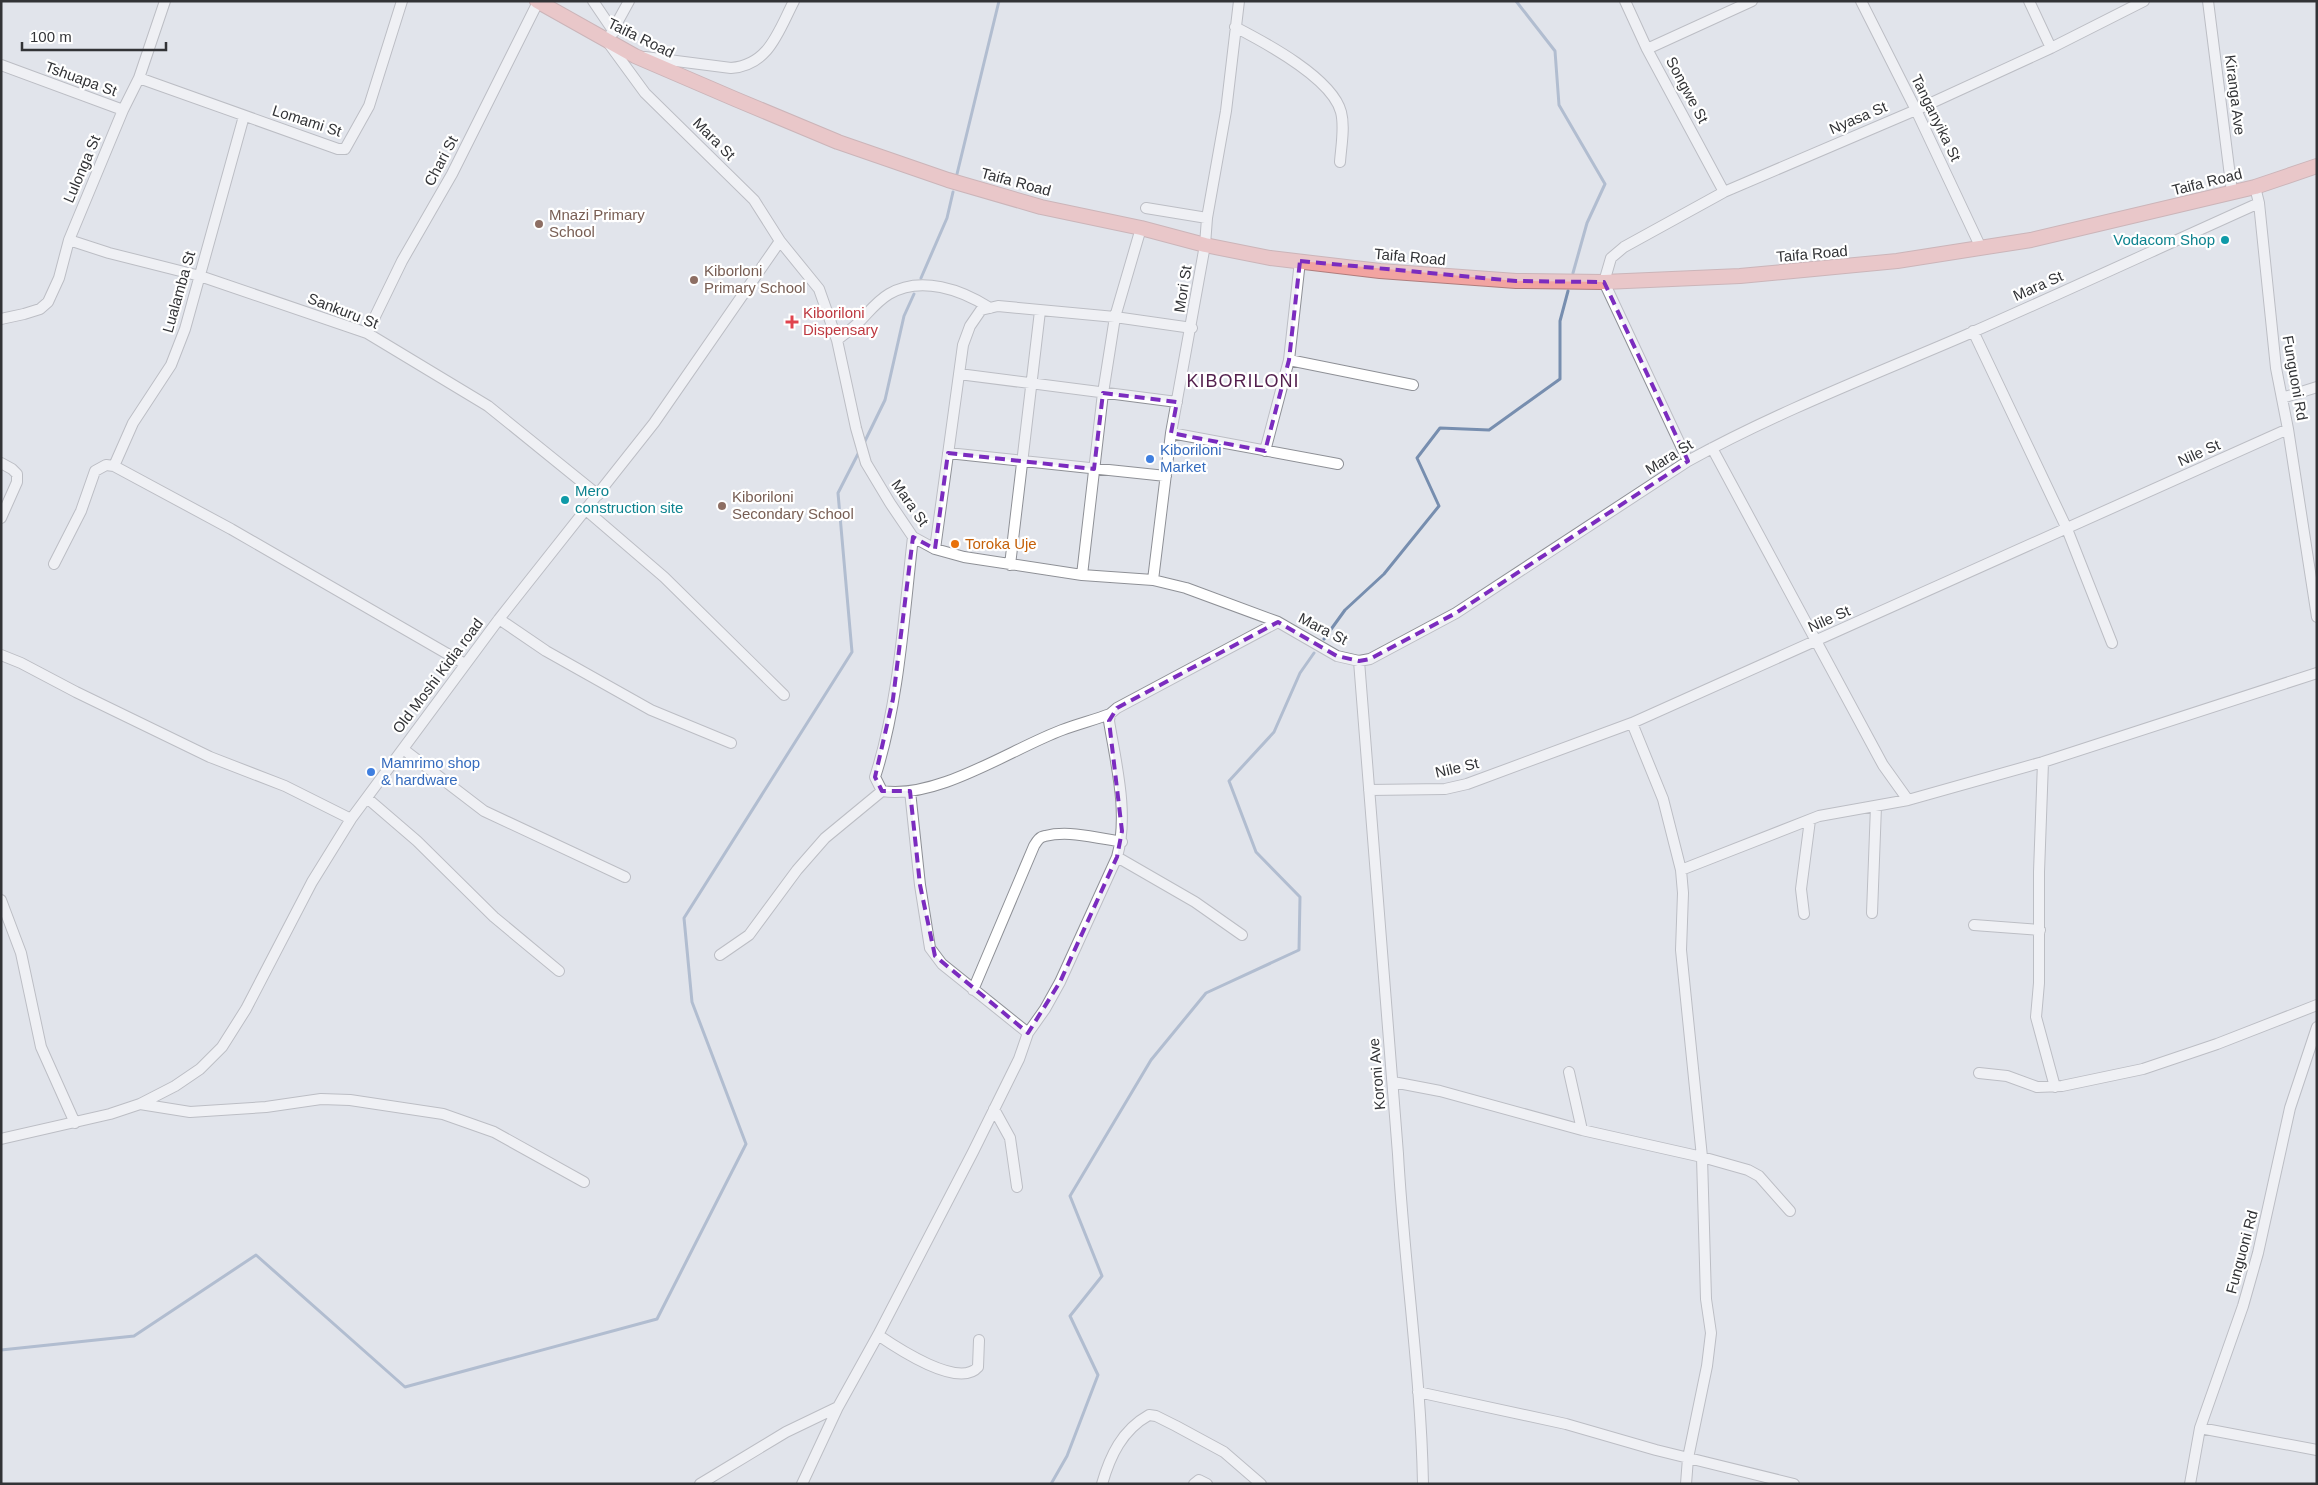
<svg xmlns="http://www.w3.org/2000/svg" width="2318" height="1485" font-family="Helvetica,sans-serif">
	<rect width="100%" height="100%" fill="#e1e4eb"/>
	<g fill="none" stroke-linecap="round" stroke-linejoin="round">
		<!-- stream -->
		<path stroke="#778eaf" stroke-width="3" d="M1516 1 1555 51 1559 105 1605 184 1587 223 1573 273
			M957 174 999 1
			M921 278 947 218 953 192
			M864 443 885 400 904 316 914 294
			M1324 639 1345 610 1384 574 1439 506 1417 458 1440 428 1489 430 1560 379V321L1568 291
			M1 1350 134 1336 256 1255 405 1387 657 1319 746 1144 692 1002 684 918 852 652 838 493 860 450
			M1051 1484 1067 1456 1098 1375 1070 1316 1102 1276 1070 1196 1151 1060 1206 993 1299 950 1300 897 1256 852 1229 781 1274 732 1300 673 1314 653"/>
		<defs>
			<path id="minor" d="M593 1 614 32
				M629 1 607 41 645 93 754 200 780 241 819 289 837 340 856 428 866 463 890 503 913 537 935 549 964 557 1082 575 1153 580 1186 588 1278 622 1337 656 1359 661 1370 659 1456 613 1688 461C1777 412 1873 375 1966 335 2064 292 2161 247 2259 203L2255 187
				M1625 1 1647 49 1724 192
				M1861 1 1916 110 1981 248
				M2029 1 2051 48
				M2208 1 2232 192
				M1235 27C1266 43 1332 78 1341 112 1345 127 1341 147 1340 162
				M1647 49 1752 1
				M645 57 731 68C769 65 778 32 794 1
				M1 65 123 110
				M139 78 338 149H345L369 106 402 1
				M2259 203 2276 368 2288 429 2317 617
				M1146 208 1207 218
				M69 240 109 253 200 276 367 333 488 406 598 495
				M1 319 24 314 40 309 48 302 59 278 69 240 123 110 139 78 165 1
				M1973 331 2067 529 2112 643
				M367 333 402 261 452 174 538 2
				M837 340C844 334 852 329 858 323 868 313 877 301 889 294 921 275 962 290 990 308
				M1289 360 1413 385
				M959 374 1177 402
				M2282 398 2317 387
				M1171 433 1338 464
				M1712 448 1883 765 1908 800 2043 762 2317 673
				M1265 451 1289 360 1300 261
				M948 453 1166 476
				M1688 461 1604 282 1611 258 1624 247 1724 192 1916 110 2051 48 2144 1
				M1 463 12 469 17 474V482L1 518
				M114 466 133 423 171 365 185 329 244 116
				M586 510 664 577 784 695
				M913 537C904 614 899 703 875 777L882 791C937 800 1011 749 1062 730 1078 724 1094 720 1110 714
				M935 549 963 345 970 326 981 310 998 306 1115 317 1192 328
				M54 564 81 511 95 471 106 465 114 466 231 529 465 664
				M1010 565 1040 311
				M1082 575 1103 393 1115 317 1141 228
				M1153 580 1171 433 1205 245 1207 218 1226 111 1239 1
				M499 619 546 651 651 710 731 743
				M1 655 21 663 76 692 210 757 285 786 351 819
				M1359 661 1398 1154C1404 1264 1421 1374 1423 1484
				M1632 723 1663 799 1681 870
				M403 749 484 811 625 877
				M2043 762 2039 872V983L2036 1017 2055 1087
				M1369 790 1445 789 1467 784 1632 723 2288 429
				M910 791 920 885 930 948 942 964 1028 1033
				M367 798 417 841 494 917 559 971
				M1117 857 1195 902 1242 935
				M1 900 21 953 41 1047 75 1123
				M1872 913 1876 806
				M1804 914 1801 889 1810 820
				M1974 925 2040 930
				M720 955 749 935 797 870 825 838 882 791
				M973 990 1034 846C1037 841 1039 837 1045 836 1069 830 1098 838 1122 842
				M1569 1072 1582 1130
				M1979 1073 2007 1076 2037 1087 2062 1086 2143 1069 2217 1044 2317 1005
				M1393 1082 1440 1091 1582 1130 1702 1157 1748 1170 1759 1176 1790 1211
				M140 1104 190 1112 266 1107 321 1099 350 1100 443 1114 494 1132 584 1182
				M994 1109 1010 1138 1017 1187
				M1 1139 110 1114 140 1104 175 1086 200 1069 222 1047 246 1009 312 882 351 819 499 619 654 423 780 241
				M878 1335C897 1348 959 1389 978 1367L979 1340
				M1418 1392 1566 1424 1656 1450 1794 1484
				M2200 1428 2317 1450
				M700 1484 786 1432 838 1407
				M802 1484 838 1407 878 1335 973 1152 1019 1059 1028 1033 1045 1009 1060 982 1117 857C1129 814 1116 764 1109 721L1110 714 1117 708 1278 622
				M1102 1484C1110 1456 1122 1430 1149 1415L1156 1416 1176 1426 1224 1452 1261 1484
				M1194 1484 1199 1480 1207 1484
				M1686 1484 1688 1458 1707 1366 1711 1333 1706 1299 1702 1157 1681 950 1683 893 1681 870 1819 816 1908 800
				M2190 1484 2200 1428 2243 1306 2258 1253 2290 1108 2317 1027"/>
			<path id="highway" d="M537 1 635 56 735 99 838 142 948 180 1041 207 1141 228 1205 245 1270 258 1380 271 1516 281 1604 282 1740 276 1897 261 2031 240 2255 187 2317 166"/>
		</defs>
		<!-- minor casing -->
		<use href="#minor" stroke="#8e9096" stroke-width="12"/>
		<!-- highway casing -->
		<use href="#highway" stroke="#af7c7c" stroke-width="16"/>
		<!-- minor -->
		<use href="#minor" stroke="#fff" stroke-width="10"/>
		<!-- highway -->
		<use href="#highway" stroke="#f2a4a1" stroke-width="14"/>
	</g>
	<!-- marked area -->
	<path d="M0 0H2318V1485H0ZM1300 261 1516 281 1604 282 1688 461 1456 613 1370 659 1359 661 1337 656 1278 622 1117 708 1109 721 1122 831 1117 857 1060 982 1028 1033 935 956 920 885 910 791H882L875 777 893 699 913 537 935 549 948 453 1094 469 1103 393 1177 402 1171 433 1265 451 1289 360Z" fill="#e1e4eb" fill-opacity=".55" fill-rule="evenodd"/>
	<path fill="none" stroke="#7b2cbf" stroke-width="4" stroke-dasharray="10 6" stroke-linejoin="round" d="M1300 261 1516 281 1604 282 1688 461 1456 613 1370 659 1359 661 1337 656 1278 622 1117 708 1109 721 1122 831 1117 857 1060 982 1028 1033 935 956 920 885 910 791H882L875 777 893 699 913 537 935 549 948 453 1094 469 1103 393 1177 402 1171 433 1265 451 1289 360Z"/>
	<!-- markers -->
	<g fill="#8d6e63" stroke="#fff" stroke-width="2">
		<circle cx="539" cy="224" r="5"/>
		<circle cx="694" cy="280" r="5"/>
		<circle cx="722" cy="506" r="5"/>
	</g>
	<g fill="#0f9aa8" stroke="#fff" stroke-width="2">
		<circle cx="2225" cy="240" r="5"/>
		<circle cx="565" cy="500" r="5"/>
	</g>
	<path fill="#e0444e" stroke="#fff" stroke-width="2" d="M789.5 314.5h5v5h5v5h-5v5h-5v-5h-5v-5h5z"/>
	<g fill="#3f7fe0" stroke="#fff" stroke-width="2">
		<circle cx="1150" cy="459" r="5"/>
		<circle cx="371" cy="772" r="5"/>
	</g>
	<circle fill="#e8710a" stroke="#fff" stroke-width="2" cx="955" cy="544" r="5"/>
	<g text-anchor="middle" stroke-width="4.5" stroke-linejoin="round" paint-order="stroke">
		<!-- street labels -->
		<g font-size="15" fill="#323336" stroke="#fff">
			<text transform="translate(641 38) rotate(26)" y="5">Taifa Road</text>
			<text transform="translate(81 79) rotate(20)" y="5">Tshuapa St</text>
			<text transform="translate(1687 90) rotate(62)" y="5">Songwe St</text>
			<text transform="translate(2235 95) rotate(83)" y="5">Kiranga Ave</text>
			<text transform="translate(1858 118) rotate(-23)" y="5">Nyasa St</text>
			<text transform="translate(1936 118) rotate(64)" y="5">Tanganyika St</text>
			<text transform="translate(307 121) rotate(18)" y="5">Lomami St</text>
			<text transform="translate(714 139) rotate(45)" y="5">Mara St</text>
			<text transform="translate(441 161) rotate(-62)" y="5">Chari St</text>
			<text transform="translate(82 169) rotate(-67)" y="5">Lulonga St</text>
			<text transform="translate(1016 182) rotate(15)" y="5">Taifa Road</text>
			<text transform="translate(2207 182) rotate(-14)" y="5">Taifa Road</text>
			<text transform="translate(1812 254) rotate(-5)" y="5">Taifa Road</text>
			<text transform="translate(1410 257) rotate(5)" y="5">Taifa Road</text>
			<text transform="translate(2038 286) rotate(-24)" y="5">Mara St</text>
			<text transform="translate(1183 289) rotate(-81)" y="5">Mori St</text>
			<text transform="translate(179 292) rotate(-74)" y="5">Lualamba St</text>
			<text transform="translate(343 311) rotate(21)" y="5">Sankuru St</text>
			<text transform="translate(2295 378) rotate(80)" y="5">Funguoni Rd</text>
			<text transform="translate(2199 453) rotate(-24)" y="5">Nile St</text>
			<text transform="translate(1669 457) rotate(-32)" y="5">Mara St</text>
			<text transform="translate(910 503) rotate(55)" y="5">Mara St</text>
			<text transform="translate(1829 619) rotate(-24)" y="5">Nile St</text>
			<text transform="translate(1323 629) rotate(27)" y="5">Mara St</text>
			<text transform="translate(438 676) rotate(-53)" y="5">Old Moshi Kidia road</text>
			<text transform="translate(1457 768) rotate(-13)" y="5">Nile St</text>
			<text transform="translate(1377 1074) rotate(-95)" y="5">Koroni Ave</text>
			<text transform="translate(2242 1252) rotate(-75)" y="5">Funguoni Rd</text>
		</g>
		<!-- education labels -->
		<g font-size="15" fill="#785e54" stroke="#fff" text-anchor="start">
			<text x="549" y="220">Mnazi Primary<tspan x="549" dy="17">School</tspan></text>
			<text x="704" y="276">Kiborloni<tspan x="704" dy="17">Primary School</tspan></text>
			<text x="732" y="502">Kiboriloni<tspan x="732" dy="17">Secondary School</tspan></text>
		</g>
		<!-- culture labels -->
		<g font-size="15" fill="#0d838f" stroke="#fff" text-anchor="end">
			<text x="2215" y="245">Vodacom Shop</text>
			<text x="575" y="496" text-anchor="start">Mero<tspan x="575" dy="17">construction site</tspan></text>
		</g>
		<!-- health labels -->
		<g font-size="15" fill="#be3a42" stroke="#fff" text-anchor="start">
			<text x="803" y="318">Kiboriloni<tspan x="803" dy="17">Dispensary</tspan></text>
		</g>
		<!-- shop labels -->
		<g font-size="15" fill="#366cbe" stroke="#fff" text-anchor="start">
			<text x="1160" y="455">Kiboriloni<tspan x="1160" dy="17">Market</tspan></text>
			<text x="381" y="768">Mamrimo shop<tspan x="381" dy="17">&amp; hardware</tspan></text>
		</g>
		<!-- food labels -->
		<g font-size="15" fill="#c56008" stroke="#fff" text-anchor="start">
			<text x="965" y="549">Toroka Uje</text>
		</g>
		<!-- quarter labels -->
		<g font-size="18" letter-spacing="1" fill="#521f4d" stroke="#fff">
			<text x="1243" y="387">KIBORILONI</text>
		</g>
	</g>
	<!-- border -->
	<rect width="2318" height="1485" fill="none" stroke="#323336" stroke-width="5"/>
	<!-- scale -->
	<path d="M22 42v8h144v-8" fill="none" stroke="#323336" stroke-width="2.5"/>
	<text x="30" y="42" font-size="15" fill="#323336" stroke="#ffffff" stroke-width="4" paint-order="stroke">100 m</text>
</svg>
